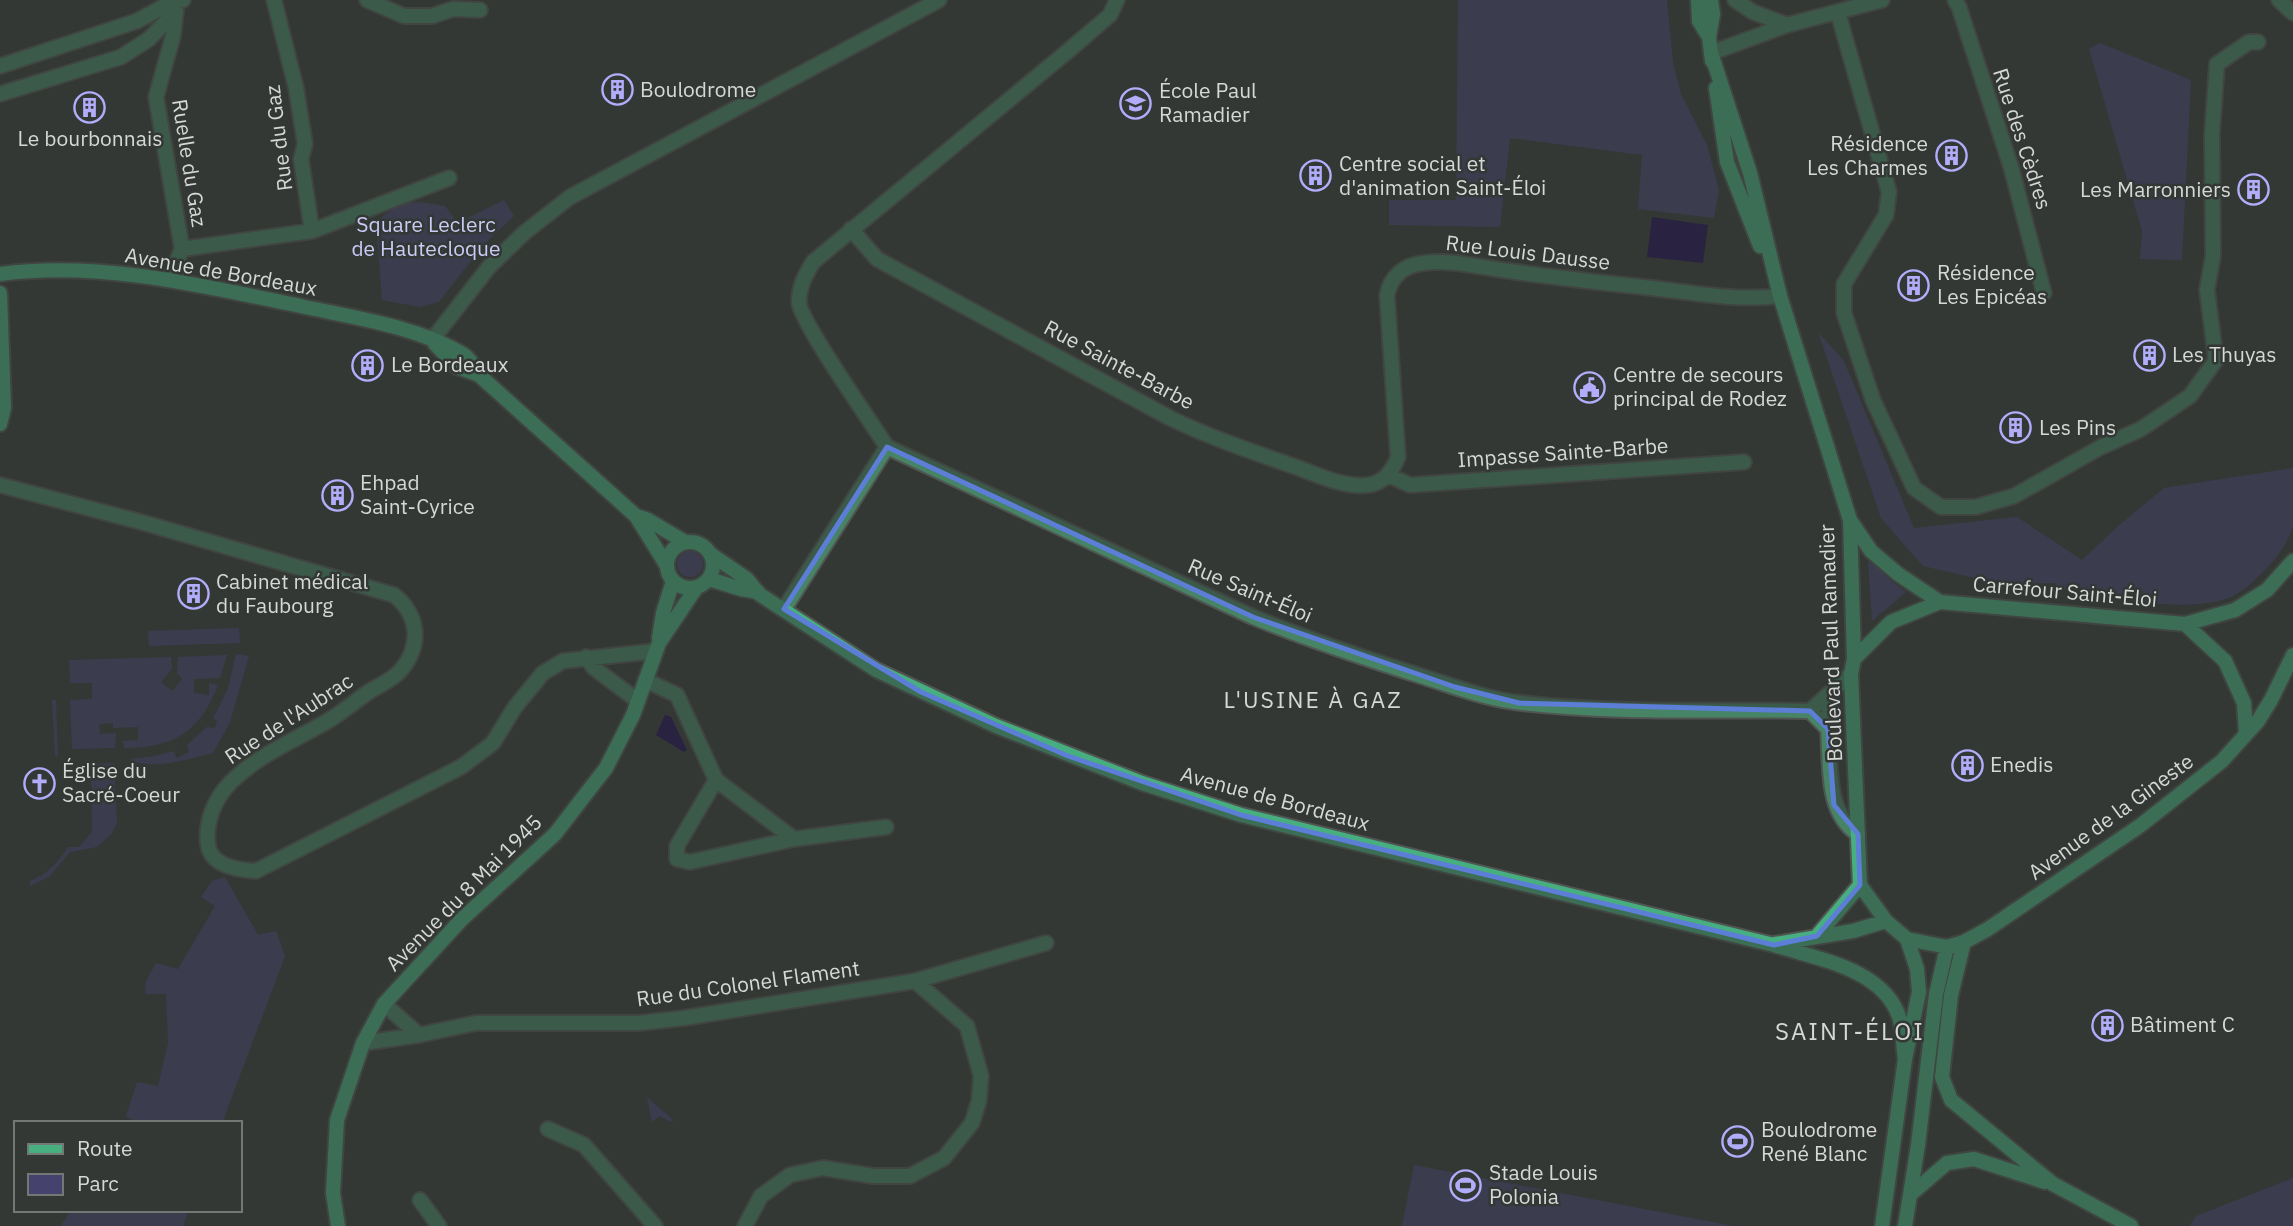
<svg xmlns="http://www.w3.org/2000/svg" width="2293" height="1226" font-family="'IBM Plex Sans',sans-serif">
	<rect width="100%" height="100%" fill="#333835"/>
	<!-- green -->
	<path fill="#45426e" d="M1458 0H1667L1673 63 1681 94 1707 145 1719 190 1714 218 1638 209 1642 155 1510 138 1500 227 1389 225V200H1456Z
		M2100 43 2191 80 2182 260 2140 259 2142 231 2089 49Z
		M504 200 514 216 484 244 439 302 420 307 382 300 376 222C404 199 411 200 445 206L458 223Z
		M1818 332 1844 361 1914 528 2017 517 2082 560 2117 527 2164 488 2293 468V526C2288 543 2277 558 2264 571 2256 579 2246 589 2235 595 2192 617 2101 596 2054 588L2057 583 2001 584 1923 566 1881 518Z
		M677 564a13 13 0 1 1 26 0a13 13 0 1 1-26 0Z
		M1871 561 1891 581 1906 592 1872 621 1868 562Z
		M239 628 240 643 149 646 148 631Z
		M236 654 249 656 230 722 213 753C192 758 148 772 130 759L155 756 173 751 177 758 189 752 187 745 207 727 215 728 217 720 213 719 228 688Z
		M227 655 220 678 194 679V693L209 695V683L218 685C200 732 173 748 124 748L123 741 138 740V727L113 728V723L99 724 100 734 116 733 115 748 72 749 70 700 92 699V683H70L69 660 171 657 172 669 161 682 172 691 182 679 177 673 178 657Z
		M52 700H56L58 756H55Z
		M114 763 117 822 112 833 97 847 70 852 50 876 30 886V881C47 874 58 863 68 847H79L92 832 91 764Z
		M225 877 258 935 276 931 285 956 222 1123H138L126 1116 137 1082 158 1086 168 1043 166 994H145L146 981 156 963 178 969 215 906 201 897 212 881Z
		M647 1097 673 1120 671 1122 660 1116 652 1122Z
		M1414 1165 1733 1226H1402Z
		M2293 1178V1226H2190L2196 1216Z
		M71 1210H189L183 1226H61Z"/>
	<!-- water -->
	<path fill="#1d074f" d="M1652 217 1708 225 1703 263 1647 257Z
		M665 715 671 717 687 750 684 752 656 735Z"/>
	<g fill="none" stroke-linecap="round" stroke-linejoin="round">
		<defs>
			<path id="street" d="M274 0 296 88 305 144 301 159 312 231
				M367 0 404 16H432L453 9 480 10
				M1735 0 1753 12 1787 25
				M1955 0 1959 7 2011 167 2044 293
				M2279 0 2293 13
				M1838 13 1889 192 1886 215 1844 284V313L1873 400 1914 488 1941 507H1976L2014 496 2101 447 2141 429 2190 396 2216 360 2207 290 2213 256 2212 134 2217 64 2249 42H2258
				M1711 53 1787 25 1882 0
				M0 66 137 21 170 3 183 0
				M0 94 121 57 149 39 176 11
				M851 229 877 259 1170 418C1211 438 1253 452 1296 467 1318 475 1344 488 1368 485 1384 483 1393 470 1398 457L1387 295C1391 276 1404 265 1424 263 1451 259 1482 268 1509 271 1557 278 1605 283 1652 288 1694 293 1738 301 1780 296
				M182 249 312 231 449 178
				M169 280 182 249 156 97 173 36 176 11
				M432 340 489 267 524 233 570 197 939 0
				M887 447 1253 617C1309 640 1367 659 1424 677 1456 687 1489 700 1522 703 1617 714 1714 709 1810 711L1851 674
				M887 447C872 423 800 322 799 302 799 286 805 276 813 262L1068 51 1110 15 1117 0
				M1388 475 1410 485 1744 462
				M0 485 141 522 394 595C419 615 422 645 401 670 394 679 380 685 370 691 357 700 345 710 331 719 298 739 259 754 231 782 215 798 205 821 208 845 211 866 238 870 256 871L461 767 493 743 515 707 543 673 563 661 656 651
				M784 609 887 447
				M586 657 594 668 638 701
				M645 680 677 695 716 780 794 839 886 827
				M1810 711 1828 729C1831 764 1825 813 1858 834
				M1828 729 1830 693
				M716 780 677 846V859L690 862 794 839
				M419 1035 476 1023H639L684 1018 915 981 1046 943
				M363 1043 419 1035 384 1004
				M548 1129 584 1145 655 1226
				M420 1200 439 1226
				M745 1226 761 1196 790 1175 823 1168 873 1176H910L944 1158 972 1123 979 1101 981 1076 967 1026 915 981"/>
			<path id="secondary" d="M1698 0 1699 21 1709 37
				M1711 0 1713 14 1709 37 1712 61
				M1711 53 1750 173 1780 296 1850 520 1854 659 1851 674 1860 885 1886 921 1907 939 1917 969 1919 992 1905 1059 1882 1226
				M1716 88 1727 162 1760 246
				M0 274C100 260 208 287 305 307 357 318 417 327 463 354 470 358 475 368 479 375L636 516 667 566
				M0 293 4 408 0 424
				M435 344 457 367 479 375
				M636 516 648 520 685 542
				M1850 520 1871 551 1898 574 1940 602
				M667 565a23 23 0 1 1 46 0a23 23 0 1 1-46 0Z
				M712 555 747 579 759 594 876 670 996 726 1142 783 1241 815 1774 945C1817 959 1886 969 1900 1020 1903 1032 1903 1046 1905 1059
				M709 579 741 589 758 592
				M2185 624 2225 661 2244 703 2246 733
				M659 638 663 613 673 581
				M1854 659 1891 622 1940 602 2185 624 2235 610 2267 590 2293 561
				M1817 936 1860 885
				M1907 939 1947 947 1964 942 1988 929 2141 825 2222 761 2258 721 2271 700 2293 655
				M1964 942 1951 995 1942 1077 1951 1100 2053 1184 2131 1226
				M1775 944 1853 931 1886 921
				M1911 1194 1947 1163 1974 1159 2045 1182
				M338 1226 333 1193 337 1120 363 1043 384 1004 462 919 555 834 606 768 633 715 659 643 696 588
				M1905 1226 1918 1145 1936 994 1947 947"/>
		</defs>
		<!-- street casing -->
		<use href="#street" stroke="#505552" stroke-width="18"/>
		<!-- secondary casing -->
		<use href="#secondary" stroke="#505552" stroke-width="18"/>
		<!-- street -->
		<use href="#street" stroke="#478465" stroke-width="14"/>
		<!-- secondary -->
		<use href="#secondary" stroke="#47af7f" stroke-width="14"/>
	</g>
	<!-- marked area -->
	<path d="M0 0H2293V1226H0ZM887 447 1253 617 1455 687 1519 703 1810 711 1828 729 1834 805 1858 834 1860 885 1817 936 1774 945 1241 815 1068 756 921 692 784 609Z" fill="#333835" fill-opacity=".55" fill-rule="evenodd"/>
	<path fill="none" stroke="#5d7ed7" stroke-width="5" stroke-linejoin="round" d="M887 447 1253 617 1455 687 1519 703 1810 711 1828 729 1834 805 1858 834 1860 885 1817 936 1774 945 1241 815 1068 756 921 692 784 609Z"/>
	<!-- icons -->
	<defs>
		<symbol id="building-ring" viewBox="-11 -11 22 22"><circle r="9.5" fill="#333835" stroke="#b1adfa" stroke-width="1.5"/><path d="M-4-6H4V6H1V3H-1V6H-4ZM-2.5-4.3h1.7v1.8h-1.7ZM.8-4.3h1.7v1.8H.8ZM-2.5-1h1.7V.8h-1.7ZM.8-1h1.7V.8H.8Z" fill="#b1adfa"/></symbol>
		<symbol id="school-ring" viewBox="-11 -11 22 22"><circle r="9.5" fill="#333835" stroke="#b1adfa" stroke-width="1.5"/><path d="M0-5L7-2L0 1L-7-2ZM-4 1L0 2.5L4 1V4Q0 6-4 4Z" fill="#b1adfa"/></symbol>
		<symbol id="civic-ring" viewBox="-11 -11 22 22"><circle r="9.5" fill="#333835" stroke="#b1adfa" stroke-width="1.5"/><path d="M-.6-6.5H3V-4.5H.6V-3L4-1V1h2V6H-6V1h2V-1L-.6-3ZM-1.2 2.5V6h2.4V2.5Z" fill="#b1adfa"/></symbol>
		<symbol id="church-ring" viewBox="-11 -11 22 22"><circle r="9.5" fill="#333835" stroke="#b1adfa" stroke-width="1.5"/><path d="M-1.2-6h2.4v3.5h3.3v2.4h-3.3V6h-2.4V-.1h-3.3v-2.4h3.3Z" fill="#b1adfa"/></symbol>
		<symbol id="stadium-ring" viewBox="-11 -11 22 22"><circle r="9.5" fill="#333835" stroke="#b1adfa" stroke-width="1.5"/><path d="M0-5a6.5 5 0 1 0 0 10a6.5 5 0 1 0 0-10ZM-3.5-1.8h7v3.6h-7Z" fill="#b1adfa"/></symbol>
	</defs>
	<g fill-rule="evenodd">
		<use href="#building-ring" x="600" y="72" width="35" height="35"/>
		<use href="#school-ring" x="1118" y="86" width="35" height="35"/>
		<use href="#building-ring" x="72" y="90" width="35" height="35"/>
		<use href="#building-ring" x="1934" y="138" width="35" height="35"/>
		<use href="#building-ring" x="1298" y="158" width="35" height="35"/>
		<use href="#building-ring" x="2236" y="172" width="35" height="35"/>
		<use href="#building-ring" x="1896" y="268" width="35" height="35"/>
		<use href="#building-ring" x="2132" y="338" width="35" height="35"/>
		<use href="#building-ring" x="350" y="348" width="35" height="35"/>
		<use href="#civic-ring" x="1572" y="370" width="35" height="35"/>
		<use href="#building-ring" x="1998" y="410" width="35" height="35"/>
		<use href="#building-ring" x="320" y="478" width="35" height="35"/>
		<use href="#building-ring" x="176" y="576" width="35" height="35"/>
		<use href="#building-ring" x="1950" y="748" width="35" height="35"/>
		<use href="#church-ring" x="22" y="766" width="35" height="35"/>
		<use href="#building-ring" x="2090" y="1008" width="35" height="35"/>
		<use href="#stadium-ring" x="1720" y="1124" width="35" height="35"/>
		<use href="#stadium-ring" x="1448" y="1168" width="35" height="35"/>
	</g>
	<g text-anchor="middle" stroke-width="5" stroke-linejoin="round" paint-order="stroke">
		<!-- poi labels -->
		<g font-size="21" fill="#d5d8d6" stroke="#333835" text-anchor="start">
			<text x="640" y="97">Boulodrome</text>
			<text x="1159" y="98">École Paul<tspan x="1159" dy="24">Ramadier</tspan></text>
			<text x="90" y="146" text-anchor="middle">Le bourbonnais</text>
			<text x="1928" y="151" text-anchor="end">Résidence<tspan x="1928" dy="24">Les Charmes</tspan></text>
			<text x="1339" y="171">Centre social et<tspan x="1339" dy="24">d'animation Saint-Éloi</tspan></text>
			<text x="2231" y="197" text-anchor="end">Les Marronniers</text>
			<text x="1937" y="280">Résidence<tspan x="1937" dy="24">Les Epicéas</tspan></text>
			<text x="2172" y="362">Les Thuyas</text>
			<text x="391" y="372">Le Bordeaux</text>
			<text x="1613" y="382">Centre de secours<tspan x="1613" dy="24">principal de Rodez</tspan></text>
			<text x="2039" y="435">Les Pins</text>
			<text x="360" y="490">Ehpad<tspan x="360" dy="24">Saint-Cyrice</tspan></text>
			<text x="216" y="589">Cabinet médical<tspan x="216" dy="24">du Faubourg</tspan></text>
			<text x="1990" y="772">Enedis</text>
			<text x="62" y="778">Église du<tspan x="62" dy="24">Sacré-Coeur</tspan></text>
			<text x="2130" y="1032">Bâtiment C</text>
			<text x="1761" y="1137">Boulodrome<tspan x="1761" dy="24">René Blanc</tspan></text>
			<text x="1489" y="1180">Stade Louis<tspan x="1489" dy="24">Polonia</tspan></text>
		</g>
		<!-- street labels -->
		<g font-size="21" fill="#d5d8d6" stroke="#333835">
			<text transform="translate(279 138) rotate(-97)" y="7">Rue du Gaz</text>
			<text transform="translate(2022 139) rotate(72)" y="7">Rue des Cèdres</text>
			<text transform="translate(189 163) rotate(81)" y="7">Ruelle du Gaz</text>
			<text transform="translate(1528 253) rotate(7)" y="7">Rue Louis Dausse</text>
			<text transform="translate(221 272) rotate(10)" y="7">Avenue de Bordeaux</text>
			<text transform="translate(1119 365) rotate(28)" y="7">Rue Sainte-Barbe</text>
			<text transform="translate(1563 453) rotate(-4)" y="7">Impasse Sainte-Barbe</text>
			<text transform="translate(1250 591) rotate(23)" y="7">Rue Saint-Éloi</text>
			<text transform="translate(2065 592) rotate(5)" y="7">Carrefour Saint-Éloi</text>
			<text transform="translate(1831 643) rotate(-92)" y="7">Boulevard Paul Ramadier</text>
			<text transform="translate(289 719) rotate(-33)" y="7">Rue de l'Aubrac</text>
			<text transform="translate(1275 799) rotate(15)" y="7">Avenue de Bordeaux</text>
			<text transform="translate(2111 817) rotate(-36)" y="7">Avenue de la Gineste</text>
			<text transform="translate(464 893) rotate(-45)" y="7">Avenue du 8 Mai 1945</text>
			<text transform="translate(748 984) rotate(-8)" y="7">Rue du Colonel Flament</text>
		</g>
		<!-- park labels -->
		<g font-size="21" fill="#cbcaf5" stroke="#333835">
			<text x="426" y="232">Square Leclerc<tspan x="426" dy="24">de Hautecloque</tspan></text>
		</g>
		<!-- neighbourhood labels -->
		<g font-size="23" letter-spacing="2" fill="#d5d8d6" stroke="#333835">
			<text x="1313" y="708">L'USINE À GAZ</text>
		</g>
		<!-- quarter labels -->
		<g font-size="24" letter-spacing="2" fill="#d5d8d6" stroke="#333835">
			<text x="1850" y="1040">SAINT-ÉLOI</text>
		</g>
	</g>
	<!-- legend -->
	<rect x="14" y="1121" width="228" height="91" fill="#333835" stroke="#747875" stroke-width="2"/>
	<rect x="28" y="1144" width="35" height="10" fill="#47af7f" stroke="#747875" stroke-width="2"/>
	<text x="77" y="1156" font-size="21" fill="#d5d8d6">Route</text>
	<rect x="28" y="1174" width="35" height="21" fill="#45426e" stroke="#747875" stroke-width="2"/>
	<text x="77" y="1191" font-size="21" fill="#d5d8d6">Parc</text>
</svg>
